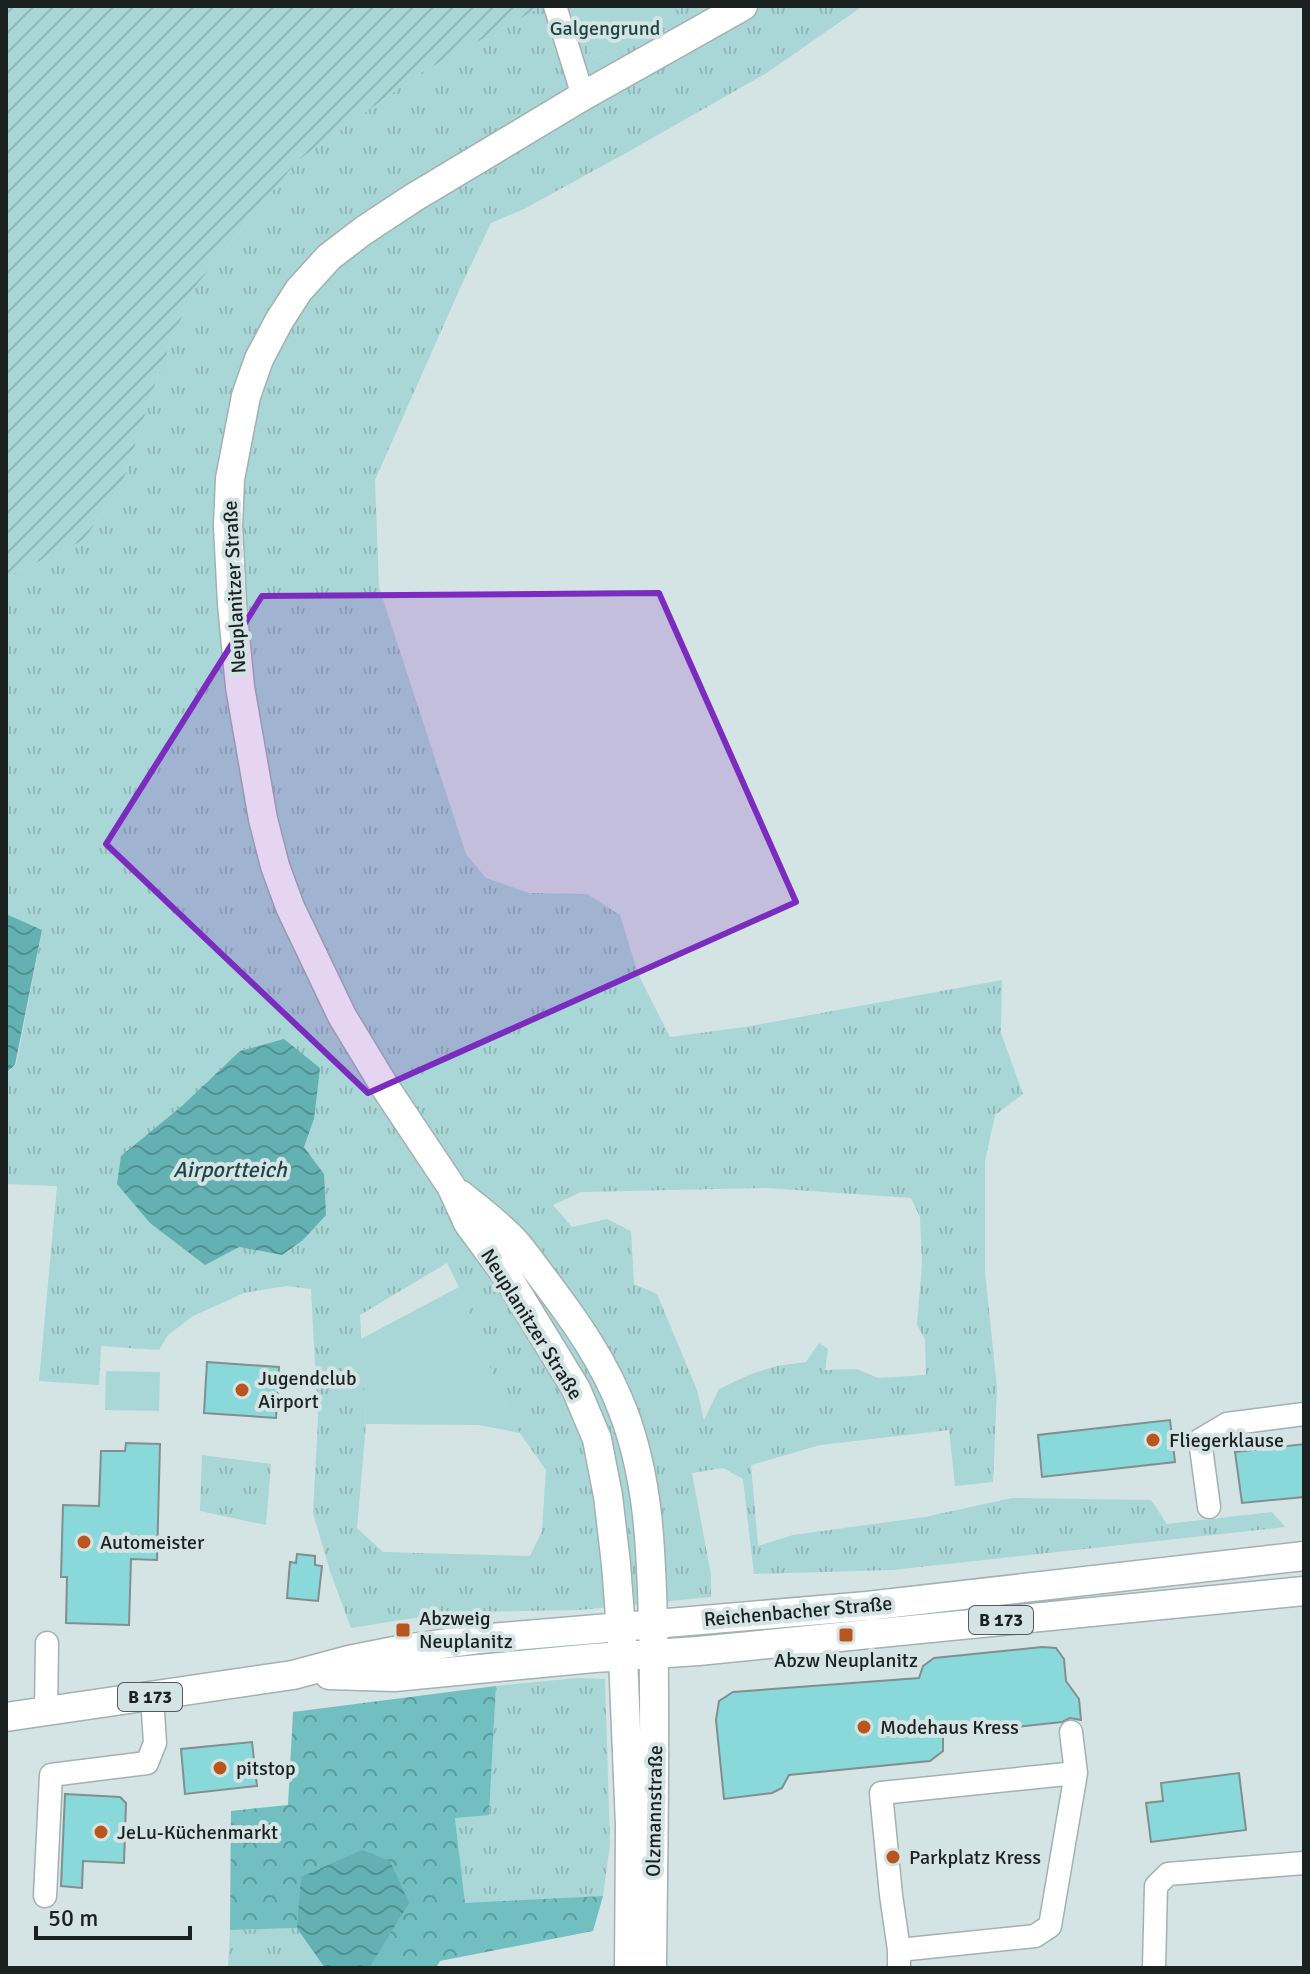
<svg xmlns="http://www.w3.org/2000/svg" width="1310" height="1974" font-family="Signika,sans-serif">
	<defs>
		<pattern id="grass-tufts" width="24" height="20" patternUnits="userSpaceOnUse" patternTransform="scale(2)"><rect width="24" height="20" fill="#a9d6d6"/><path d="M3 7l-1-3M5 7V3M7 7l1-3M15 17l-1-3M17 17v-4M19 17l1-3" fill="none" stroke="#91b7b7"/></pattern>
		<pattern id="forest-crowns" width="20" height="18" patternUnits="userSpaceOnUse" patternTransform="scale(2)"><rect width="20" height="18" fill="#71bfc0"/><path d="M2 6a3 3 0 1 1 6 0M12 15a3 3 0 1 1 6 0" fill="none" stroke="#5c9b9c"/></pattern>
		<pattern id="garden-furrows" width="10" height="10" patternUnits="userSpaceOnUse" patternTransform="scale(2)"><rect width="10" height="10" fill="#a9d6d6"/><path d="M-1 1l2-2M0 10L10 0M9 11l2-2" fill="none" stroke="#91b7b7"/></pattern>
		<pattern id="water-waves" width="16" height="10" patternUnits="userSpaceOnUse" patternTransform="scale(2)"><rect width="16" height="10" fill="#63b1b2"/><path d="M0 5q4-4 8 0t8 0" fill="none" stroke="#519090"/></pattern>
	</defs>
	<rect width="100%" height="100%" fill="#d4e3e3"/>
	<!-- grass -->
	<path fill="url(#grass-tufts)" fill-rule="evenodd" d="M536 6H572L593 60 683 6H863L765 74 633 149 526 208 491 223 461 286 375 480 379 587 466 854 486 878 529 893 587 894 620 915 638 974 670 1037 745 1027 1002 980 1001 1033 1023 1094 995 1115 985 1161V1272L997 1388 993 1482 955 1486 949 1430 820 1445 751 1465 758 1546 793 1535 925 1517 1012 1498 1151 1500 1167 1524 1272 1512 1285 1527 892 1570 754 1574 743 1479 723 1468 692 1473 711 1575V1597L580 1610 464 1612 407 1619 351 1628 330 1571 313 1513 318 1419 311 1289 286 1286 244 1293 193 1316 168 1335 159 1350 101 1346 99 1385 39 1381 57 1186 6 1184V1074L16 1065 42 931 6 914V577L84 540 123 481 161 367 194 288 297 161 422 72 536 9ZM183 1105 314 1119 304 1147 324 1174 282 1255 239 1247 121 1156ZM767 1188 911 1198 920 1217 922 1264 917 1325 925 1339 926 1375 878 1378 857 1369 825 1370 828 1349 819 1343 806 1362 777 1366 751 1374 719 1389 704 1420 697 1390 657 1294 634 1284 631 1231 607 1219 572 1227 553 1205 581 1192ZM447 1263 459 1287 510 1419 546 1470 542 1531 530 1556 383 1552 357 1528 366 1424 360 1315Z
		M202 1455 271 1464 266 1525 200 1511Z
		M577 1678 605 1679 610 1844 603 1896 465 1904 455 1818 489 1814 496 1686Z
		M297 1928 325 1968H228L230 1930Z"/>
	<!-- forest -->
	<path fill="url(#forest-crowns)" d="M496 1686 489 1815 455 1818 465 1903 603 1896 593 1931 440 1961 436 1968H325L297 1928 230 1930 231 1811 288 1805 293 1712Z"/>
	<!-- park -->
	<path fill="#a9d6d6" d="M572 6H683L593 60Z
		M459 1287 510 1419 520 1433 479 1425 366 1424 361 1339Z
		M106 1371 160 1372 159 1411 105 1410Z"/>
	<!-- garden -->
	<path fill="url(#garden-furrows)" d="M6 6H536L537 9 422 72 297 161 194 288 161 367 123 481 84 540 6 577Z"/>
	<!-- water -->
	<path fill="url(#water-waves)" d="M6 914 42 930 15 1065 6 1073Z
		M284 1039 320 1068 314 1119 304 1147 324 1174 326 1215 303 1240 282 1255 239 1247 205 1265 150 1223 117 1184 121 1156 183 1105 240 1051Z
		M362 1850 390 1861 409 1903 369 1968H325L297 1928 301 1877Z"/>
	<!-- building -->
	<path fill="#8ad9da" stroke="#818f8f" stroke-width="2" d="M207 1362 279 1367 276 1418 204 1413Z
		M1170 1420 1175 1462 1042 1477 1038 1435Z
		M126 1443 160 1444 157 1560 131 1559 129 1625 66 1623 67 1577H61L63 1505 99 1506 101 1451H125Z
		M1304 1444V1497L1242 1503 1235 1452Z
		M297 1554 315 1556V1565L322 1566 318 1601 287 1598 290 1562 296 1563Z
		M1042 1647 1056 1648 1064 1659 1066 1681 1079 1699 1081 1720 1070 1718 1062 1722 943 1735V1751L930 1761 789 1775 782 1788 772 1793 724 1799 716 1720 719 1701 733 1692 919 1678 923 1666 934 1658Z
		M252 1742 257 1786 185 1794 181 1749Z
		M1239 1773 1246 1830 1151 1842 1146 1803 1163 1801 1161 1783Z
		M65 1794 120 1797 126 1803 124 1863 83 1861 82 1888 61 1886Z"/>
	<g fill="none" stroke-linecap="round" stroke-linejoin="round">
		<defs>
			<path id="minor" d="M555 6 583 96
				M1209 1507 1200 1440 1227 1424 1304 1414
				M46 1710 47 1643
				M45 1896 51 1775 147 1763 155 1743 152 1697
				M899 1950 1035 1936 1050 1926 1076 1773 1071 1732
				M899 1968V1950L891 1895 881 1793 1076 1773
				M1154 1968 1156 1886 1168 1874 1304 1863"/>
			<path id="major" d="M461 1195C479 1210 500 1225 516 1243 526 1255 536 1269 545 1281 576 1322 605 1363 623 1411 649 1479 651 1550 653 1621 656 1737 653 1852 652 1968
				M329 1675 394 1677 594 1658 698 1651 1304 1591
				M6 1717 293 1675 349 1660 404 1649 479 1639 867 1606 1304 1556
				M629 1968 630 1826 623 1656 616 1564 608 1496 597 1439 576 1389 507 1276 468 1223 451 1186 385 1087 342 1016 290 907 275 866 263 819 240 687 232 604 228 526 230 479 246 396 259 359 279 321 299 290 329 257 363 231 413 198 583 96 743 6"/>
		</defs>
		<!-- minor casing -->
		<use href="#minor" stroke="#a2b1b1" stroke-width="25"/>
		<!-- major casing -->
		<use href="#major" stroke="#a2b1b1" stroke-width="31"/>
		<!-- minor -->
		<use href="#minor" stroke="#fff" stroke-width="22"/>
		<!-- major -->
		<use href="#major" stroke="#fff" stroke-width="28"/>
	</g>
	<!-- marked area -->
	<path fill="#7b2cbf" fill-opacity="0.2" stroke="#7b2cbf" stroke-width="6" stroke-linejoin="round" d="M659 593 796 902 368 1093 106 844 262 596Z"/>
	<!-- markers -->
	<g fill="#b9561d" stroke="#d4e3e3" stroke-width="3">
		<circle cx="242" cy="1390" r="8"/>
		<circle cx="1153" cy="1440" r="8"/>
		<circle cx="84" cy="1542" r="8"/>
		<rect x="395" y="1622" width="16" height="16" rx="4"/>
		<rect x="838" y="1627" width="16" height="16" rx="4"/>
		<circle cx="864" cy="1727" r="8"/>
		<circle cx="220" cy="1768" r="8"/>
		<circle cx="101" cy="1832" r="8"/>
		<circle cx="893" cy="1857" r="8"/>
	</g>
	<g text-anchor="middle" stroke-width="8" stroke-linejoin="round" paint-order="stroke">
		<!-- shield labels -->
		<g fill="#d4e3e3" stroke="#525b5b" stroke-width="2">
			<rect x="969" y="1606" width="64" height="28" rx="6"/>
			<rect x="118" y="1683" width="64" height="28" rx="6"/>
		</g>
		<g font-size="18" font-weight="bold" fill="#1b2121">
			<text x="1001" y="1626">B 173</text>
			<text x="150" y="1703">B 173</text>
		</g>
		<!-- park labels -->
		<g font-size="20" fill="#1f4546" stroke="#d4e3e3">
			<text x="605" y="35">Galgengrund</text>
		</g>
		<!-- street labels -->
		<g font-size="20" fill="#1b2121" stroke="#d4e3e3">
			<text transform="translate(234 587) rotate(-93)" y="7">Neuplanitzer Straße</text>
			<text transform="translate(532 1324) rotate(58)" y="7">Neuplanitzer Straße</text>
			<text transform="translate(798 1611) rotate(-5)" y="7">Reichenbacher Straße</text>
			<text transform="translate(654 1811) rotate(-89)" y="7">Olzmannstraße</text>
		</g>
		<!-- poi labels -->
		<g font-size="20" fill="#1b2121" stroke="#d4e3e3" text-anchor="start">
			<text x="258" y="1385">Jugendclub<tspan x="258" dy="23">Airport</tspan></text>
			<text x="1169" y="1447">Fliegerklause</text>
			<text x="100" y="1549">Automeister</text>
			<text x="419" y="1625">Abzweig<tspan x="419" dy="23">Neuplanitz</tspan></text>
			<text x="846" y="1667" text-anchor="middle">Abzw Neuplanitz</text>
			<text x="880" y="1734">Modehaus Kress</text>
			<text x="236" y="1775">pitstop</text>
			<text x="117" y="1839">JeLu-Küchenmarkt</text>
			<text x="909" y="1864">Parkplatz Kress</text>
		</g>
		<!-- water labels -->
		<g font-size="22" font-style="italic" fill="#1e4444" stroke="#d4e3e3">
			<text x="230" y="1177">Airportteich</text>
		</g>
	</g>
	<!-- border -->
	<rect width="1310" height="1974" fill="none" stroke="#1b2121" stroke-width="16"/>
	<!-- scale -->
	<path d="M36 1926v12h154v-12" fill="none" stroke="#1b2121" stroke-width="4"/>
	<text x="48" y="1926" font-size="24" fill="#1b2121" stroke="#d4e3e3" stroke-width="6" paint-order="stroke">50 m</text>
</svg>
